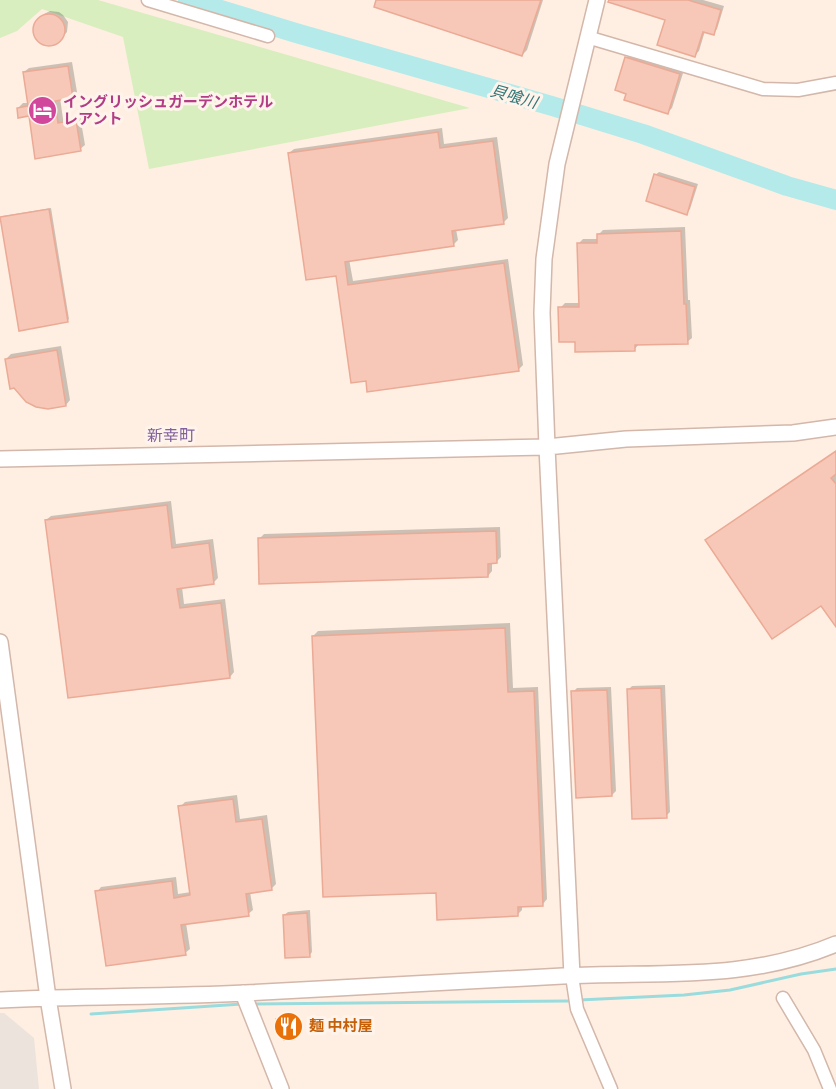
<svg xmlns="http://www.w3.org/2000/svg" width="836" height="1089" font-family="'Fira Sans','Noto Sans JP',sans-serif">
	<rect width="100%" height="100%" fill="#ffefe2"/>
	<!-- industrial -->
	<path fill="#ede3dd" d="M0 1013H4L34 1038 39 1089H0Z"/>
	<!-- green -->
	<path fill="#d9eebf" d="M0 0H98L470 108 149 169 123 37 42 9 17 31 0 38Z"/>
	<!-- shadow -->
	<path fill="#0003" d="M378 0H543L527 50 522 55Z
		M615 0H703L724 6 717 29 713 33 705 31 699 51 695 55 667 19Z
		M50 11 59 12 63 15 68 22 67 32 57 43 51 45 44 44 37 40 34 33 35 25 44 14Z
		M631 53 684 70 672 108 667 113 628 93 627 58Z
		M72 62 77 92 72 97 60 98 63 119 80 116 85 145 80 149 30 115 18 108 23 103H29L24 72 29 68Z
		M442 128 444 144 497 137 508 218 504 222 456 229 458 240 453 245 349 259 353 281 508 259 523 365 518 370 367 380 337 274 289 153 294 149Z
		M659 172 698 184 690 209 686 213 655 175Z
		M51 208 69 319 67 321 1 218 3 216Z
		M685 227 688 300H690L692 338 687 342 639 344 634 350 576 341 560 308 565 303H580L578 244 583 239H598V235L603 230Z
		M61 346 70 400 66 405 6 359 11 354Z
		M836 451V625L822 603 706 541 711 536Z
		M171 501 176 544 213 539 218 578 213 583 182 587 184 604 225 599 234 672 230 677 46 520 51 516Z
		M500 527 501 557 496 562H492V571L488 576 259 539 264 534Z
		M510 623 513 688 538 687 547 899 543 904 522 905V910L517 915 437 891 313 636 318 631Z
		M665 685 670 812 666 816 628 690 632 686Z
		M611 687 616 791 612 795 573 692 577 688Z
		M237 795 240 819 267 815 276 884 271 889 250 892 253 910 248 914 186 923 190 949 185 953 97 892 101 887 176 877 178 894 191 892 180 807 185 802Z
		M310 910 312 952 309 956 284 915 288 912Z
		M293 1012 300 1031 298 1033 278 1019Z"/>
	<g fill="none" stroke-linecap="round" stroke-linejoin="round">
		<!-- stream -->
		<path stroke="#9adcdd" stroke-width="3" d="M579 1000 684 995 730 990 801 974 836 969
			M252 1004 568 1001
			M91 1014 242 1004"/>
		<!-- river -->
		<path stroke="#b4eaea" stroke-width="20" d="M188 0 296 33 552 106 643 134 787 186 836 200"/>
	</g>
	<!-- building -->
	<path fill="#f7c7b7" stroke="#ebaa95" stroke-width="1.5" d="M376 0H541L522 56 374 7Z
		M609 0H688L721 10 714 35 703 32 695 57 657 45 665 20 608 2Z
		M33 30a16 16 0 1 1 32 0a16 16 0 1 1-32 0Z
		M625 57 680 74 668 114 624 100 626 94 615 90Z
		M68 66 73 98 55 101 58 123 76 120 81 151 35 159 29 116 18 118 17 108 28 106 23 72Z
		M438 132 440 148 493 141 504 224 452 231 454 246 345 262 348 285 504 263 519 371 367 392 366 381 351 383 336 276 306 280 288 153Z
		M654 174 695 187 687 215 646 201Z
		M49 209 68 322 19 331 0 217Z
		M681 231 684 304H686L688 344 635 345V351L575 352V342H559L558 307H579L577 243H597V234Z
		M57 350 66 406 48 409 36 407 26 402 14 388 10 389 5 359Z
		M836 451V474L831 478 836 484V627L821 606 772 639 705 540Z
		M167 505 172 548 209 543 214 584 177 589 180 608 221 603 230 678 68 698 45 520Z
		M496 531 497 563 488 564V577L259 584 258 538Z
		M505 628 508 692 534 691 543 906 518 907V916L437 920 436 893 323 897 312 636Z
		M661 688 667 818 632 819 627 689Z
		M607 690 612 796 576 798 571 691Z
		M233 799 236 822 262 819 272 890 246 894 249 916 181 925 186 955 106 966 95 891 172 881 174 898 190 895 178 806Z
		M307 913 310 957 285 958 283 915Z
		M291 1013 299 1034 284 1040 276 1019Z"/>
	<g fill="none" stroke-linecap="round" stroke-linejoin="round">
		<defs>
			<path id="minor" d="M148 0 268 36
				M587 37 763 89 798 90 836 83
				M572 976 577 1009 611 1089
				M783 998 814 1050 830 1089"/>
			<path id="tertiary" d="M0 459 547 447 626 439 793 433 836 427
				M0 642 48 998 63 1089
				M572 976 547 447 542 313 544 259 557 164 597 0
				M243 993 281 1089
				M0 1000C82 996 164 997 245 993 351 988 457 982 563 976 658 971 746 982 836 944"/>
		</defs>
		<!-- minor casing -->
		<use href="#minor" stroke="#d3b7aa" stroke-width="15"/>
		<!-- tertiary casing -->
		<use href="#tertiary" stroke="#d3b7aa" stroke-width="18"/>
		<!-- minor -->
		<use href="#minor" stroke="#fff" stroke-width="12"/>
		<!-- tertiary -->
		<use href="#tertiary" stroke="#fff" stroke-width="15"/>
	</g>
	<!-- icons -->
	<defs>
		<symbol id="hotel-disc" viewBox="-11 -11 22 22"><circle r="9.5" fill="#d1479c" stroke="#fff4eb"/><path d="M-6-4.5h1.5V1H6V5H4.5V3h-9V5H-6ZM-4 0a1.8 1.8 0 1 1 3.6 0ZM.5 0V-2.5h3Q6-2.5 6 0Z" fill="#fff"/></symbol>
		<symbol id="restaurant-disc" viewBox="-11 -11 22 22"><circle r="9.5" fill="#e8710a" stroke="#fff4eb"/><path d="M-5-6h1v4h1v-4h1v4h1v-4h1v5L-1.5 .5V6h-2V.5L-5-1ZM5-6V6H3V1.5H1.5Q1.5-4 5-6Z" fill="#fff"/></symbol>
	</defs>
	<g fill-rule="evenodd">
		<use href="#hotel-disc" x="26" y="94" width="33" height="33"/>
		<use href="#restaurant-disc" x="272" y="1010" width="33" height="33"/>
	</g>
	<g text-anchor="middle" stroke-width="6" stroke-linejoin="round" paint-order="stroke">
		<!-- hotel labels -->
		<g font-size="15" font-weight="bold" fill="#b23c85" stroke="#fff4eb" text-anchor="start">
			<text x="63" y="107">イングリッシュガーデンホテル<tspan x="63" dy="17">レアント</tspan></text>
		</g>
		<!-- food labels -->
		<g font-size="15" font-weight="bold" fill="#c56008" stroke="#fff4eb" text-anchor="start">
			<text x="309" y="1031">麺 中村屋</text>
		</g>
		<!-- water labels -->
		<g font-size="16" font-style="italic" fill="#357779" stroke="#fff4eb">
			<text transform="translate(514 96) rotate(16)" y="6">貝喰川</text>
		</g>
		<!-- neighbourhood labels -->
		<g font-size="16" fill="#80609d" stroke="#fff4eb">
			<text x="171" y="441">新幸町</text>
		</g>
	</g>
</svg>
